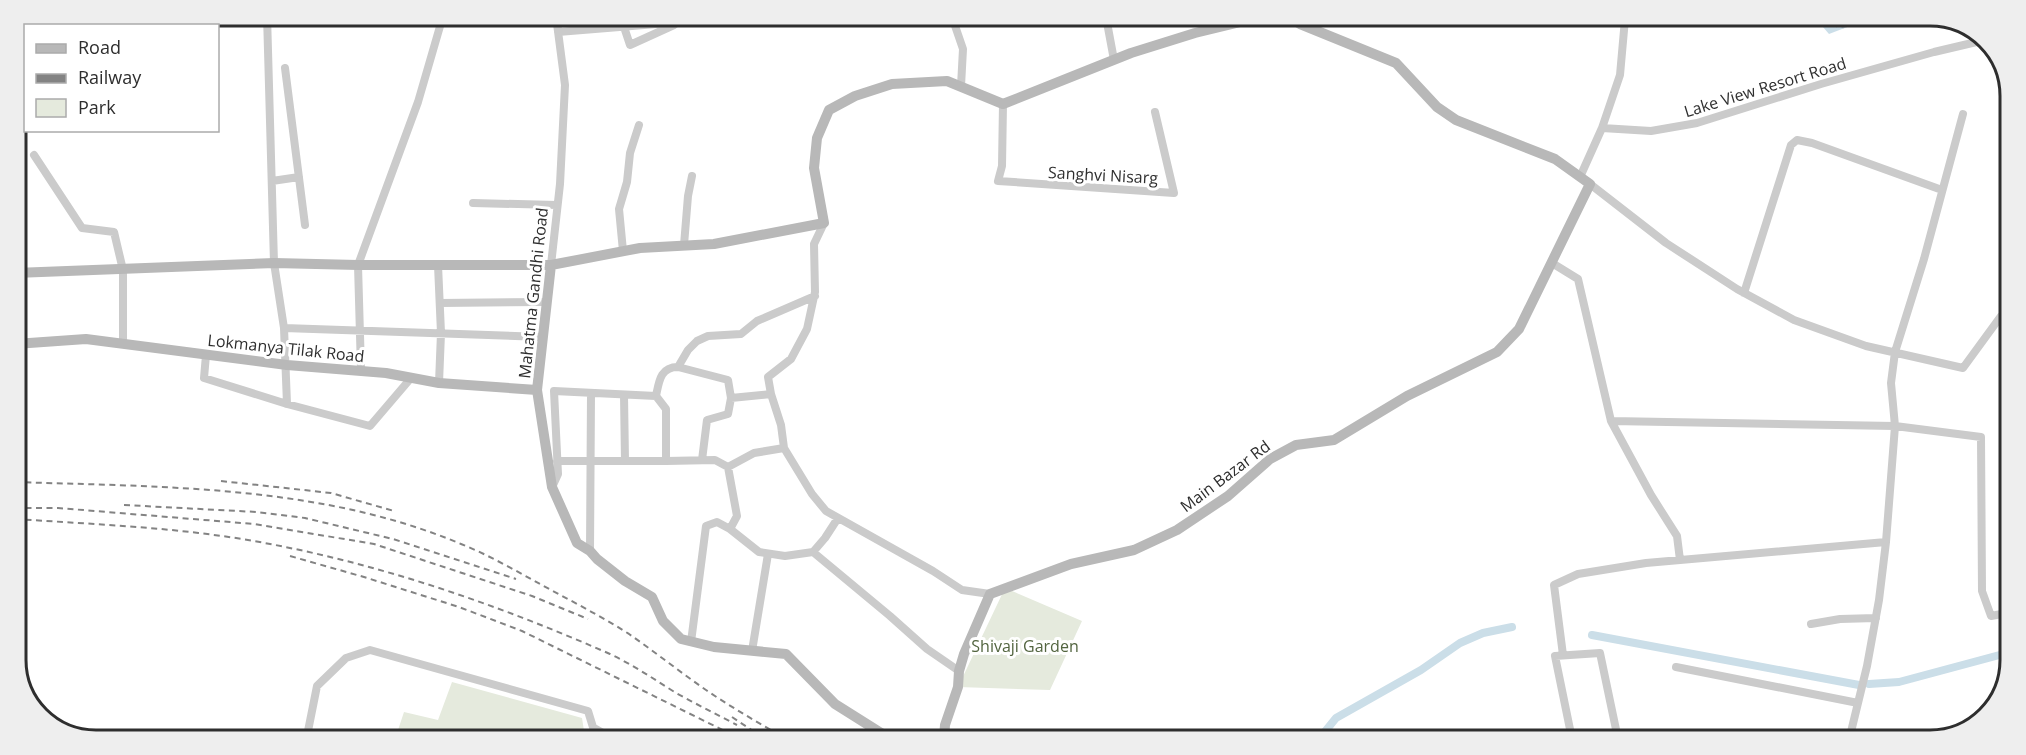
<svg xmlns="http://www.w3.org/2000/svg" width="2026" height="755" font-family="'Open Sans',sans-serif">
	<defs>
		<pattern id="water-ripples" width="26" height="14" patternUnits="userSpaceOnUse" patternTransform="scale(1.5)"><rect width="26" height="14" fill="#cbdee8"/><path d="M2 4q2-2 4 0t4 0M15 11q2-2 4 0t4 0" fill="none" stroke="#afbfc7"/></pattern>
	</defs>
	<rect width="100%" height="100%" fill="#fff"/>
	<!-- park -->
	<path fill="#e5eadd" d="M1005 588 1082 621 1050 690 958 687Z
		M452 682 582 718 585 737 396 736 404 712 438 720Z"/>
	<!-- water -->
	<path fill="url(#water-ripples)" d="M1816 19H1868L1829 34Z"/>
	<g fill="none" stroke-linecap="round" stroke-linejoin="round">
		<!-- canal -->
		<path stroke="#cbdee8" stroke-width="8" d="M1592 635 1859 685
			M1869 684 1899 682 2007 653
			M1319 739 1336 718 1421 670 1460 643 1483 633 1512 627"/>
		<!-- street -->
		<path stroke="#cbcbcb" stroke-width="8" d="M267 15 274 263 284 328 287 404
			M952 17 963 49 961 86
			M1106 17 1114 60
			M267 20 283 15
			M954 22 968 17
			M624 27 630 45 674 25
			M558 32 681 22
			M285 68 305 225
			M1003 104 1002 166 998 181 1174 193 1155 112
			M1602 128 1620 75 1625 19
			M34 155 82 228 114 232 123 270V343
			M1580 177 1602 128 1651 131 1697 123 1821 84 1934 52 1985 40
			M272 181 299 177
			M1590 184 1666 243 1737 289 1794 320 1866 346 1963 368 2001 316 2009 319
			M473 203 557 205
			M824 223 814 244 815 292 807 329 791 359 768 377 771 394 781 425 784 448 812 494 826 511 933 571 962 590 990 594
			M684 245 688 196 692 176
			M623 251 619 209 627 182 630 153 639 125
			M1552 263 1578 279 1611 421 1895 426 1981 437 1982 591 1991 616 2007 613
			M438 265 441 333 439 383
			M551 265 560 184 565 85 556 16
			M1744 293 1791 145 1797 140 1812 143 1942 190
			M440 303 547 302
			M284 328 543 337
			M206 355 204 378 287 404 370 426 411 378
			M678 367 728 380 731 398 771 394
			M361 370 358 265 418 102 443 16
			M624 395 625 461
			M1611 421 1651 495 1677 536 1680 560
			M784 448 754 453 728 467 737 516 730 529 759 552 785 556 813 552 825 538 838 518
			M702 460 707 420 728 414 731 398
			M557 461H666V409L656 396
			M666 461 715 460 728 467
			M553 485 558 474 554 391 656 396C659 382 660 367 678 367L688 350 697 341 708 336 741 334 757 321 815 296
			M590 551 591 394
			M813 552 890 616 927 649 959 671
			M1811 624 1840 619 1876 618
			M691 642 706 526 717 522 730 529
			M752 651 768 554
			M1563 655 1554 585 1578 574 1646 563 1886 542
			M1676 667 1858 703
			M594 728 610 737
			M75 736 76 734 83 736
			M307 736 317 686 346 658 370 650 588 711 596 737
			M1572 739 1555 656 1600 653 1618 739
			M1849 740 1867 666 1879 600 1886 542 1895 426 1891 383 1895 352 1924 259 1963 114"/>
		<!-- secondary -->
		<path stroke="#b8b8b8" stroke-width="10" d="M551 265 537 390 552 487 577 543 590 551 597 559 625 581 652 597 663 621 681 639 714 647 786 654 835 704 889 738
			M15 273 274 263 358 265H551L640 248 714 244 824 223 814 168 817 138 829 110 855 96 892 84 947 81 1003 104 1131 53 1195 33 1257 18
			M15 344 86 339 287 365 386 373 439 383 537 390
			M944 738 945 725 958 687 959 671 964 654 990 594 1071 564 1134 550 1177 530 1228 496 1270 459 1296 445 1334 440 1407 396 1497 352 1519 329 1590 184 1555 159 1456 120 1437 107 1396 63 1300 24 1290 18"/>
		<!-- rail -->
		<path stroke="#838383" stroke-width="2" stroke-dasharray="6 4.5" stroke-linecap="butt" d="M221 481 331 493 394 511
			M15 482C164 487 321 485 461 544 489 555 516 571 542 585 571 601 601 616 629 634 655 652 680 672 706 690 731 707 757 722 783 737
			M124 505 257 512 305 518 393 539 516 579
			M15 508H58L254 524 374 544 532 596 588 619
			M15 519C91 524 167 527 242 539 369 560 492 602 610 654 633 665 654 679 676 693 696 704 716 714 737 725
			M290 556 364 577 459 607 522 631 737 737
			M732 717 762 737"/>
	</g>
	<g text-anchor="middle" stroke-width="6" stroke-linejoin="round" paint-order="stroke">
		<!-- street labels -->
		<g font-size="16" fill="#2e2e2e" stroke="#fff">
			<text transform="translate(1765 87) rotate(-17)" y="6">Lake View Resort Road</text>
			<text transform="translate(1103 175) rotate(3)" y="6">Sanghvi Nisarg</text>
			<text transform="translate(533 293) rotate(-84)" y="6">Mahatma Gandhi Road</text>
			<text transform="translate(286 348) rotate(6)" y="6">Lokmanya Tilak Road</text>
			<text transform="translate(1225 476) rotate(-37)" y="6">Main Bazar Rd</text>
		</g>
		<!-- park labels -->
		<g font-size="16" fill="#536540" stroke="#fff">
			<text x="1025" y="652">Shivaji Garden</text>
		</g>
	</g>
	<!-- crop -->
	<path d="M0 0H2026V755H0ZM96 26H1930A70 70 0 0 1 2000 96V660A70 70 0 0 1 1930 730H96A70 70 0 0 1 26 660V96A70 70 0 0 1 96 26Z" fill="#eee" fill-rule="evenodd"/>
	<path fill="none" stroke="#2e2e2e" stroke-width="3" d="M96 26H1930A70 70 0 0 1 2000 96V660A70 70 0 0 1 1930 730H96A70 70 0 0 1 26 660V96A70 70 0 0 1 96 26Z"/>
	<!-- legend -->
	<rect x="24" y="24" width="195" height="108" fill="#ffffff" stroke="#ababab" stroke-width="1.5"/>
	<rect x="36" y="44" width="30" height="9" fill="#b8b8b8" stroke="#ababab" stroke-width="1.5"/>
	<text x="78" y="54" font-size="18" fill="#2e2e2e">Road</text>
	<rect x="36" y="74" width="30" height="9" fill="#838383" stroke="#ababab" stroke-width="1.5"/>
	<text x="78" y="84" font-size="18" fill="#2e2e2e">Railway</text>
	<rect x="36" y="99" width="30" height="18" fill="#e5eadd" stroke="#ababab" stroke-width="1.5"/>
	<text x="78" y="114" font-size="18" fill="#2e2e2e">Park</text>
</svg>
